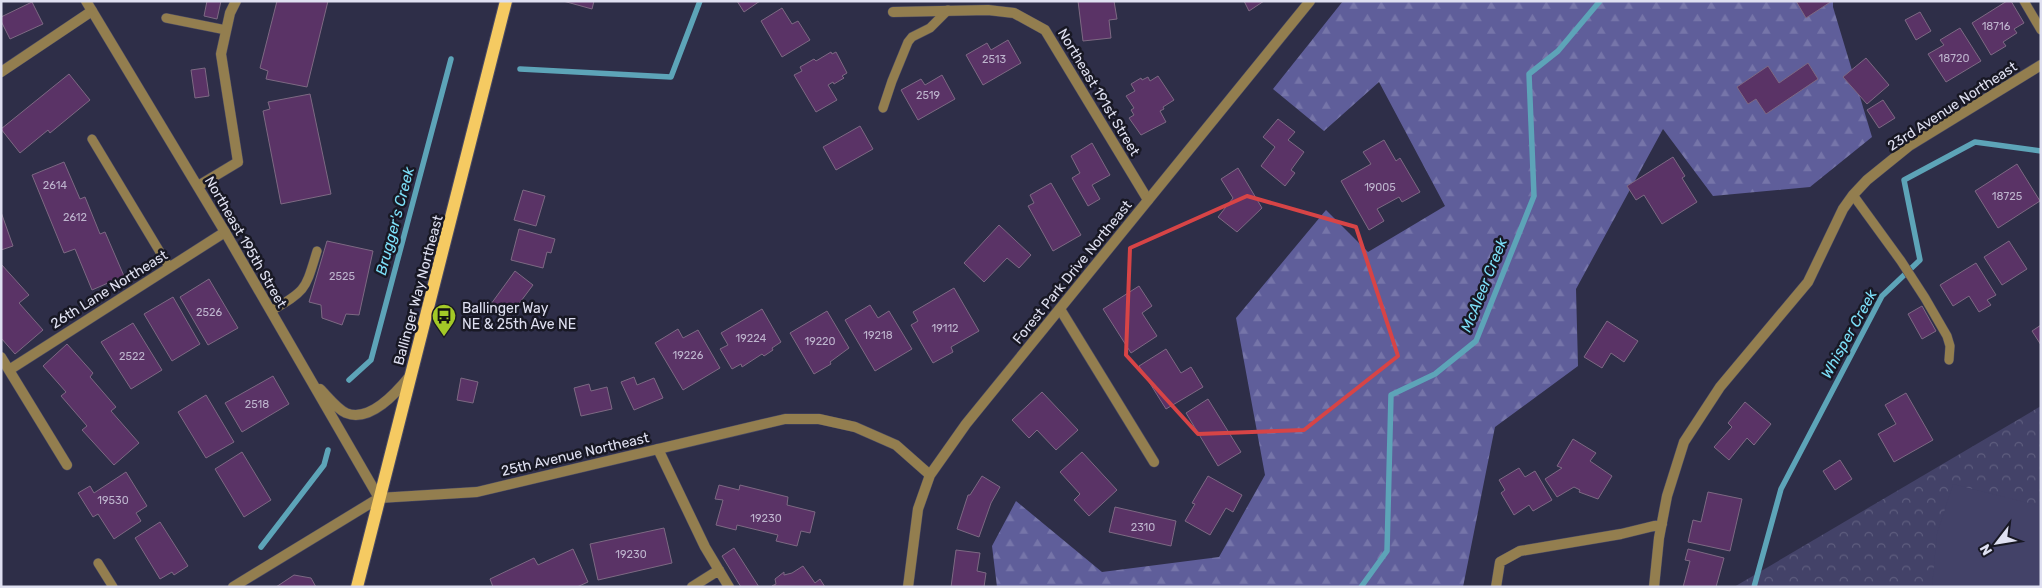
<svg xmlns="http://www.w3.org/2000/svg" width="2042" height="588" font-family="Rubik,sans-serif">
	<defs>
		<pattern id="forest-firs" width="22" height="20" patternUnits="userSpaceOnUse" patternTransform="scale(1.25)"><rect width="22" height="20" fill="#5f5e9a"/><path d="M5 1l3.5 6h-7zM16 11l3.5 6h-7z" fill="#7675a9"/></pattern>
		<pattern id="park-crowns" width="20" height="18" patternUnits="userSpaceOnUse" patternTransform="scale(1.25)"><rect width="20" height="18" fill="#434268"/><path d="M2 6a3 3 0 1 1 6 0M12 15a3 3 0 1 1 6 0" fill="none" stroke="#5e5d7e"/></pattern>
	</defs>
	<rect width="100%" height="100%" fill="#2e2e48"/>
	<!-- forest -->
	<path fill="url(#forest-firs)" d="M1343 1H1833V7L1872 137 1810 187 1713 196 1663 129 1576 289 1578 366 1495 427 1463 587H997L992 546 1016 501 1102 572 1219 557 1265 475 1236 318 1326 210 1368 252 1445 206 1379 82 1324 131 1273 89Z"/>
	<!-- park -->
	<path fill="url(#park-crowns)" d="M2041 406V587H1734Z"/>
	<!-- pitch -->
	<path fill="#434268" d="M1953 484 2040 506 2041 587H1932L1937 534Z"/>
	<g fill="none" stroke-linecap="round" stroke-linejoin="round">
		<!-- stream -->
		<path stroke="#5da4b8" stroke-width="5.5" d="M520 69 671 77 700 1
			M349 380 371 360 451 59
			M261 547 324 465 328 450
			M1361 587 1387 551 1391 395 1435 374 1476 341 1534 196 1529 74 1558 51 1600 1
			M1754 587 1781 489 1882 296 1920 260 1904 180 1975 142 2041 151"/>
	</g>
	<!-- building -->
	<path fill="#5a3366" stroke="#7d6983" d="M207 1H221L217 19 204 16Z
		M277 1H328L307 87 266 79 268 71 260 68Z
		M563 1H594L592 9Z
		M737 1H760L744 12Z
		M1078 1H1114L1117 19 1109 20 1111 38 1083 41Z
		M1244 1H1264L1249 11Z
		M1796 1H1832L1806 18Z
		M2007 1H2011L2024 23 2014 29 2017 33 2003 42 2006 46 1991 55 1972 23Z
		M32 2 43 24 10 39 1 21V17Z
		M782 8 792 24 798 21 810 40 782 57 761 21Z
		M1920 12 1931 31 1916 40 1905 20Z
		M1960 28 1981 61 1946 82 1928 54 1944 45 1940 40Z
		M1008 40 1021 63 983 85 966 55 987 43 991 50Z
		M831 52 832 54 836 52 847 73 842 76 844 78 834 84 833 82 828 85 837 100 816 112 794 75 802 71 800 67 814 59 816 61Z
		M1866 58 1889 85 1867 104 1843 77Z
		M1808 63 1818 79 1766 114 1756 99 1748 104 1737 87 1768 66 1779 83Z
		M205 68 209 96 195 98 191 70Z
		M69 74 90 100 50 133 48 130 20 153 1 129Z
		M942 75 955 99 918 120 901 90 921 79 925 85Z
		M1158 76 1174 100 1163 107 1164 109 1160 111 1166 122 1141 135 1129 118 1134 115 1131 110 1134 108 1126 96 1135 91 1131 84 1141 78 1142 80 1148 77 1150 81Z
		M310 94 331 194 281 204 263 111 270 109 268 102Z
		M1883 100 1895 118 1879 128 1867 110Z
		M1278 119 1295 132 1288 140 1304 152 1291 170 1295 173 1285 186 1261 166 1275 147 1263 137Z
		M860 126 873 149 836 170 823 147Z
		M1384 140 1396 161 1400 158 1420 192 1402 202 1399 197 1377 209 1384 221 1369 230 1341 181 1371 164 1363 152Z
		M1092 143 1110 175 1092 185 1100 199 1088 206 1072 178 1080 173 1071 156Z
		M1673 157 1685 176 1682 178 1697 202 1662 224 1644 195 1636 200 1627 186Z
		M64 162 80 199 85 197 100 234 105 232 124 276 92 290 75 249 64 253 32 175Z
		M2017 164 2040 201 1998 228 1975 191Z
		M1238 168 1262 208 1237 232 1218 217 1233 198 1221 179Z
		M1051 183 1081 235 1053 251 1028 206 1034 203 1030 195Z
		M523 190 545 196 536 226 514 220Z
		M1 212 13 246 1 250Z
		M999 225 1031 255 1019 268 1007 258 984 282 964 263Z
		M519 229 555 239 551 253 547 252 543 268 511 260Z
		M327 241 373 251 359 315 346 314 342 325 322 318 321 305 309 302Z
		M2009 241 2027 269 2002 285 1984 257Z
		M1976 263 1996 295 1987 300 1991 305 1979 312 1969 296 1953 306 1940 285Z
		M1 264 29 295 19 303 43 330 15 354 1 338Z
		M515 271 533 285 509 317 491 304Z
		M209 279 238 328 208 345 180 297Z
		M1139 286 1152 306 1142 313 1157 336 1131 353 1103 309Z
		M954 288 979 331 951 347 953 352 933 363 911 325 918 321 913 312Z
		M173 297 200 344 172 361 144 314Z
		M870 305 878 318 889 311 912 349 875 371 845 320Z
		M1922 306 1936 331 1922 339 1908 314Z
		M762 309 781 342 772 348 773 350 764 356 762 354 742 367 741 364 732 369 720 349 728 345 721 333Z
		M827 311 849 348 830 362 831 364 814 374 790 333Z
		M1607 321 1638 341 1624 362 1611 353 1602 368 1584 357Z
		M133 323 162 370 131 389 101 342Z
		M2041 325V345L2032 331Z
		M678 329 683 338 698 330 720 368 683 390 655 343Z
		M67 344 93 373 90 377 116 407 111 411 139 443 114 465 82 430 87 426 61 396 66 392 43 366Z
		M1166 349 1181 373 1191 367 1203 387 1166 409 1139 366Z
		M273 376 289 404 242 432 225 403Z
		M634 377 637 385 654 378 663 398 634 410 621 382Z
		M461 378 478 382 473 403 457 400Z
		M589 384 591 391 607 387 612 409 581 416 574 388Z
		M1042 392 1078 430 1056 450 1037 430 1029 438 1012 420Z
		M1906 393 1933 440 1894 462 1878 434 1896 424 1885 405Z
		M206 395 234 442 206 458 178 412Z
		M1208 399 1241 452 1218 466 1186 413Z
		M1745 402 1771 424 1754 445 1747 438 1729 460 1714 447 1732 427 1728 423Z
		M1573 439 1596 453 1590 461 1612 476 1598 499 1579 492 1580 490 1574 487 1557 497 1545 479 1562 468 1557 466Z
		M242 452 271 500 244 517 215 469Z
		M1082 452 1117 490 1089 516 1074 500 1080 494 1060 472Z
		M1840 460 1852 479 1835 490 1823 471Z
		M1519 468 1525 477 1535 471 1552 500 1533 511 1529 505 1514 515 1501 493 1505 490 1499 480Z
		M126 472 147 506 136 513 141 521 114 539 98 514 93 517 78 493 90 486 94 493Z
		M982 476 1000 487 991 503 979 537 957 529 968 495H970Z
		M1208 476 1242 495 1233 512 1226 508 1210 535 1185 521 1195 504 1192 503Z
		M719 485 739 490 740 485 788 497 787 505 815 512 810 533 801 531 797 546 776 541 778 535 737 525 736 530 716 525 723 500 715 499Z
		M1708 492 1742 499 1730 551 1688 542 1693 520 1701 522Z
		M1115 507 1176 521 1171 546 1109 532Z
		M160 522 188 566 174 575 172 572 160 579 135 538Z
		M664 528 672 563 598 580 590 544Z
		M734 548 759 587H741L722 556Z
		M573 549 588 582 577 587H493L490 579 534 558 538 565Z
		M1688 549 1724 558 1716 587H1683L1690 561 1685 560Z
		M956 550 980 553 977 571 986 573 984 587H951Z
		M803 566 815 583 820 579 825 587 772 586 776 584 775 579 784 572V575L792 573Z
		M294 575 311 578 316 587H276Z"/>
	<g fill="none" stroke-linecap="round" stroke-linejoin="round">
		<defs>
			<path id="service" d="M2024 1 2041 30
				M166 18 226 30
				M883 108 892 81 908 42 912 37 930 28 948 10
				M92 139 169 267
				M1853 195 1901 261 1925 298 1947 336 1950 346 1949 360
				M271 311C307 290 305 290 317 251
				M98 563 113 587"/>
			<path id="minor" d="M893 12 988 10 1014 13 1045 30 1148 200
				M1 72 92 11
				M198 186 238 162 221 54 230 13 236 1
				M1060 309 1154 462
				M1 357 67 465
				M9 370 225 232
				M658 449 705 547 729 587
				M692 587 719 570
				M1496 587 1500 562 1520 551 1621 534 1662 524
				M1654 587 1659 538 1667 496 1684 442 1720 387 1808 282 1843 209 1853 195 1867 180 1909 146 2041 65"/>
			<path id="tertiary" d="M86 1 225 232 379 498
				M320 389C327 396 337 409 346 413 370 423 397 392 410 376
				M233 587 379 498 477 492 785 419H819L855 427 896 445 930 475
				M908 587 918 509 930 475 966 424 1310 1"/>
			<path id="primary" d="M357 587 506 1"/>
		</defs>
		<!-- service casing -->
		<use href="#service" stroke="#4a4a63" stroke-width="10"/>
		<!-- minor casing -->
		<use href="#minor" stroke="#4a4a63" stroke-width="11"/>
		<!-- tertiary casing -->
		<use href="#tertiary" stroke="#4a4a63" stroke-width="11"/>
		<!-- primary casing -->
		<use href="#primary" stroke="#4a4a63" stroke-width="14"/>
		<!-- service -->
		<use href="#service" stroke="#937e4f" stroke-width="9"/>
		<!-- minor -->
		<use href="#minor" stroke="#937e4f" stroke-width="10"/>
		<!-- tertiary -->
		<use href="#tertiary" stroke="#937e4f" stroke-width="10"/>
		<!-- primary -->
		<use href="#primary" stroke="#f5ca62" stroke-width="12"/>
	</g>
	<!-- marked area -->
	<path fill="none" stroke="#d74446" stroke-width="4" stroke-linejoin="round" d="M1247 196 1356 227 1398 356 1304 430 1198 434 1126 355 1130 248Z"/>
	<!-- icons -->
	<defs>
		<symbol id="bus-pin" viewBox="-11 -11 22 30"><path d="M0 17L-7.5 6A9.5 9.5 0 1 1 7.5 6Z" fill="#a3c927" stroke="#181824"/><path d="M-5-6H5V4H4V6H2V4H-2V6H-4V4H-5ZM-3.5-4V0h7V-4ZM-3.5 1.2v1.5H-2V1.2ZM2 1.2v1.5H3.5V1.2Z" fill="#111"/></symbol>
	</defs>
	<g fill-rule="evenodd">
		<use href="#bus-pin" x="430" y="302" width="28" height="38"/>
	</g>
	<g text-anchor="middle" stroke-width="5" stroke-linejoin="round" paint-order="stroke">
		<!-- number labels -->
		<g font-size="11" fill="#beb5ce">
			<text x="1996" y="30">18716</text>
			<text x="1954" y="62">18720</text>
			<text x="994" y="63">2513</text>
			<text x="928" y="99">2519</text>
			<text x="55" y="189">2614</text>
			<text x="1380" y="191">19005</text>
			<text x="2007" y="200">18725</text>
			<text x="75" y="221">2612</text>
			<text x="342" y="280">2525</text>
			<text x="209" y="316">2526</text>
			<text x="945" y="332">19112</text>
			<text x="878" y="339">19218</text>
			<text x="751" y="342">19224</text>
			<text x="820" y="345">19220</text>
			<text x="688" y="359">19226</text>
			<text x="132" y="360">2522</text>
			<text x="257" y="408">2518</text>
			<text x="113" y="504">19530</text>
			<text x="766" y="522">19230</text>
			<text x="1143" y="531">2310</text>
			<text x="631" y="558">19230</text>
		</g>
		<!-- street labels -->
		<g font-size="14" fill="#dfe0f1" stroke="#181824">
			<text transform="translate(1099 92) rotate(59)" y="5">Northeast 191st Street</text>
			<text transform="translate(1952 106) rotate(-33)" y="5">23rd Avenue Northeast</text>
			<text transform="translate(246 242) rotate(60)" y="5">Northeast 195th Street</text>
			<text transform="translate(1072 272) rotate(-51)" y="5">Forest Park Drive Northeast</text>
			<text transform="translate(109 289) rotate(-32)" y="5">26th Lane Northeast</text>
			<text transform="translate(418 290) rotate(-75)" y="5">Ballinger Way Northeast</text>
			<text transform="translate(575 454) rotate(-13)" y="5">25th Avenue Northeast</text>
		</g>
		<!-- poi labels -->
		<g font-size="14" fill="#dfe0f1" stroke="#181824" text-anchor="start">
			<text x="462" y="313">Ballinger Way<tspan x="462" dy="16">NE &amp; 25th Ave NE</tspan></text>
		</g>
		<!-- water labels -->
		<g font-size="15" font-style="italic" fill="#7de0f9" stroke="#181824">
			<text transform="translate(395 221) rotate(-75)" y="5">Brugger's Creek</text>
			<text transform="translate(1484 285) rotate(-68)" y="5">McAleer Creek</text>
			<text transform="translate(1849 334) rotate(-61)" y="5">Whisper Creek</text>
		</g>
	</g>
	<!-- border -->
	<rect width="2042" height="588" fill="none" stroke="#dfe0f1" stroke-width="5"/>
	<!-- north arrow -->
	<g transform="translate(1997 543) rotate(239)" stroke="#181824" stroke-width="4" paint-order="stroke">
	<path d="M0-4L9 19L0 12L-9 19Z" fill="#dfe0f1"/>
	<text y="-8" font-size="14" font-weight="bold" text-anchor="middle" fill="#dfe0f1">N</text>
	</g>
</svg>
